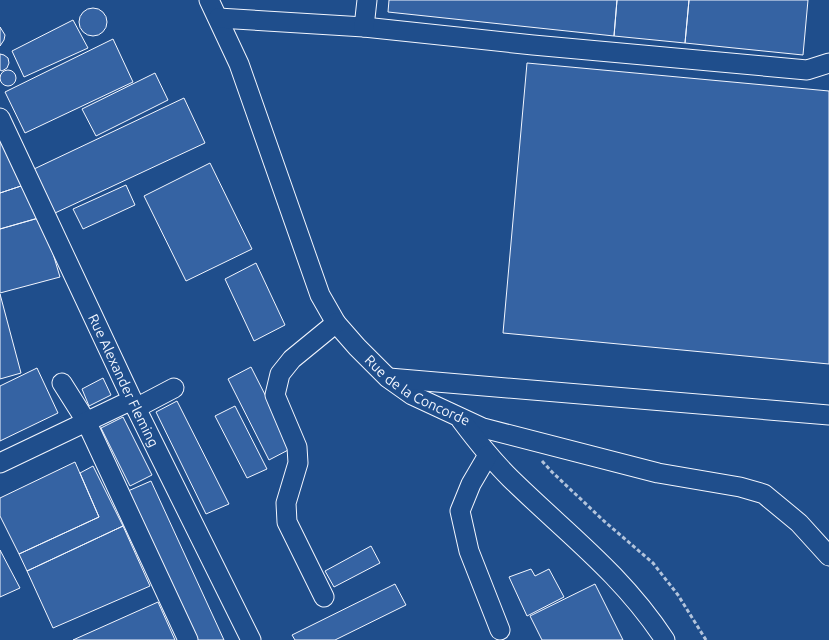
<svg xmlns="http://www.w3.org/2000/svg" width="829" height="640" font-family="Ubuntu,sans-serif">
	<rect width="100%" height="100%" fill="#1f4e8c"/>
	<!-- building -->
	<path fill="#3563a3" stroke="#f2f6ff" d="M389 0H617L614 36 388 12Z
		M617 0H689L685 43 614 36Z
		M689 0H808L803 55 685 43Z
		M79 22a14 14 0 1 1 28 0a14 14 0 1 1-28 0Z
		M73 20 88 48 24 77 12 51Z
		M0 27 5 35 4 40 0 46Z
		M113 39 133 82 25 133 5 92Z
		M0 54 4 55 8 58 9 63 7 68 2 71 0 70Z
		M527 63 829 91V364L503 333Z
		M0 78a8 8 0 1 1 16 0a8 8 0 1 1-16 0Z
		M155 73 168 100 96 136 82 109Z
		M184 98 205 143 55 213 34 169Z
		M0 126 27 184 0 193Z
		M210 163 252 249 186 281 144 196Z
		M27 184 42 217 0 229V193Z
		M126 185 135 205 83 229 73 209Z
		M42 217 60 277 0 293V229Z
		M256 263 285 325 254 341 225 279Z
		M0 294 21 373 0 379Z
		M251 367 292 448 269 460 228 379Z
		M37 368 58 413 0 441V386Z
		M103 378 111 395 89 406 82 389Z
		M177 401 229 504 206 514 156 412Z
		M235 406 267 469 247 478 215 416Z
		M123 417 152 475 130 486 101 428Z
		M75 462 99 517 19 554 0 516V498Z
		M93 466 123 526 27 571 19 554 99 517 80 473Z
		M151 481 224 640H196L128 491Z
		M123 526 150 586 53 628 27 571Z
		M371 546 380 563 334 587 325 571Z
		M0 550 20 588 0 597Z
		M531 569 535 576 549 569 564 597 527 616 509 577Z
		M395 584 406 605 335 640H295L292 635Z
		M595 584 623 640H542L530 616Z
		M158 602 175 640H73Z"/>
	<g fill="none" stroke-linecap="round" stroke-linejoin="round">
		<defs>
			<g id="minor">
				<path id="s1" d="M209 0 239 64 320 295 336 323 357 347 388 378 412 395 483 428 658 473 740 487 764 494 799 523 829 556"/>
				<path d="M218 18 364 27 533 45 807 70 829 63"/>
				<path d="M364 27 367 0"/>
				<path id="s2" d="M0 118 136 408 251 640"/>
				<path d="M389 378 829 415"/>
				<path d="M62 383 86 421 188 640"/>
				<path d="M136 408 174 388"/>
				<path d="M461 420C476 440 492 460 510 478 566 533 621 573 665 640"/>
				<path d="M488 455 471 484 460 511 469 551 500 630"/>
				<path d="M0 463 132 400"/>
				<path d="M324 597 287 522 286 503 298 463 297 447 275 395 280 374 292 359 336 323"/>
			</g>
		</defs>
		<!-- minor casing -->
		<use href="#minor" stroke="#f2f6ff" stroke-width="21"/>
		<!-- path -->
		<path stroke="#b3c4dc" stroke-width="3" stroke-dasharray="4 2.5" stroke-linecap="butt" d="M542 461 552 472 604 521 653 563 678 595 706 640"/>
		<!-- minor -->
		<use href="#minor" stroke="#1f4e8c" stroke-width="19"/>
	</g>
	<g text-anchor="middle" stroke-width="4" stroke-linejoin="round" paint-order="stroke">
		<!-- street labels -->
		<g font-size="14" fill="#f2f6ff" stroke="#1f4e8c">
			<text dy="5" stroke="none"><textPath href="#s2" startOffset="290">Rue Alexander Fleming</textPath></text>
			<text dy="5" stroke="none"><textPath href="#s1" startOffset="455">Rue de la Concorde</textPath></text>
		</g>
	</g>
</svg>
